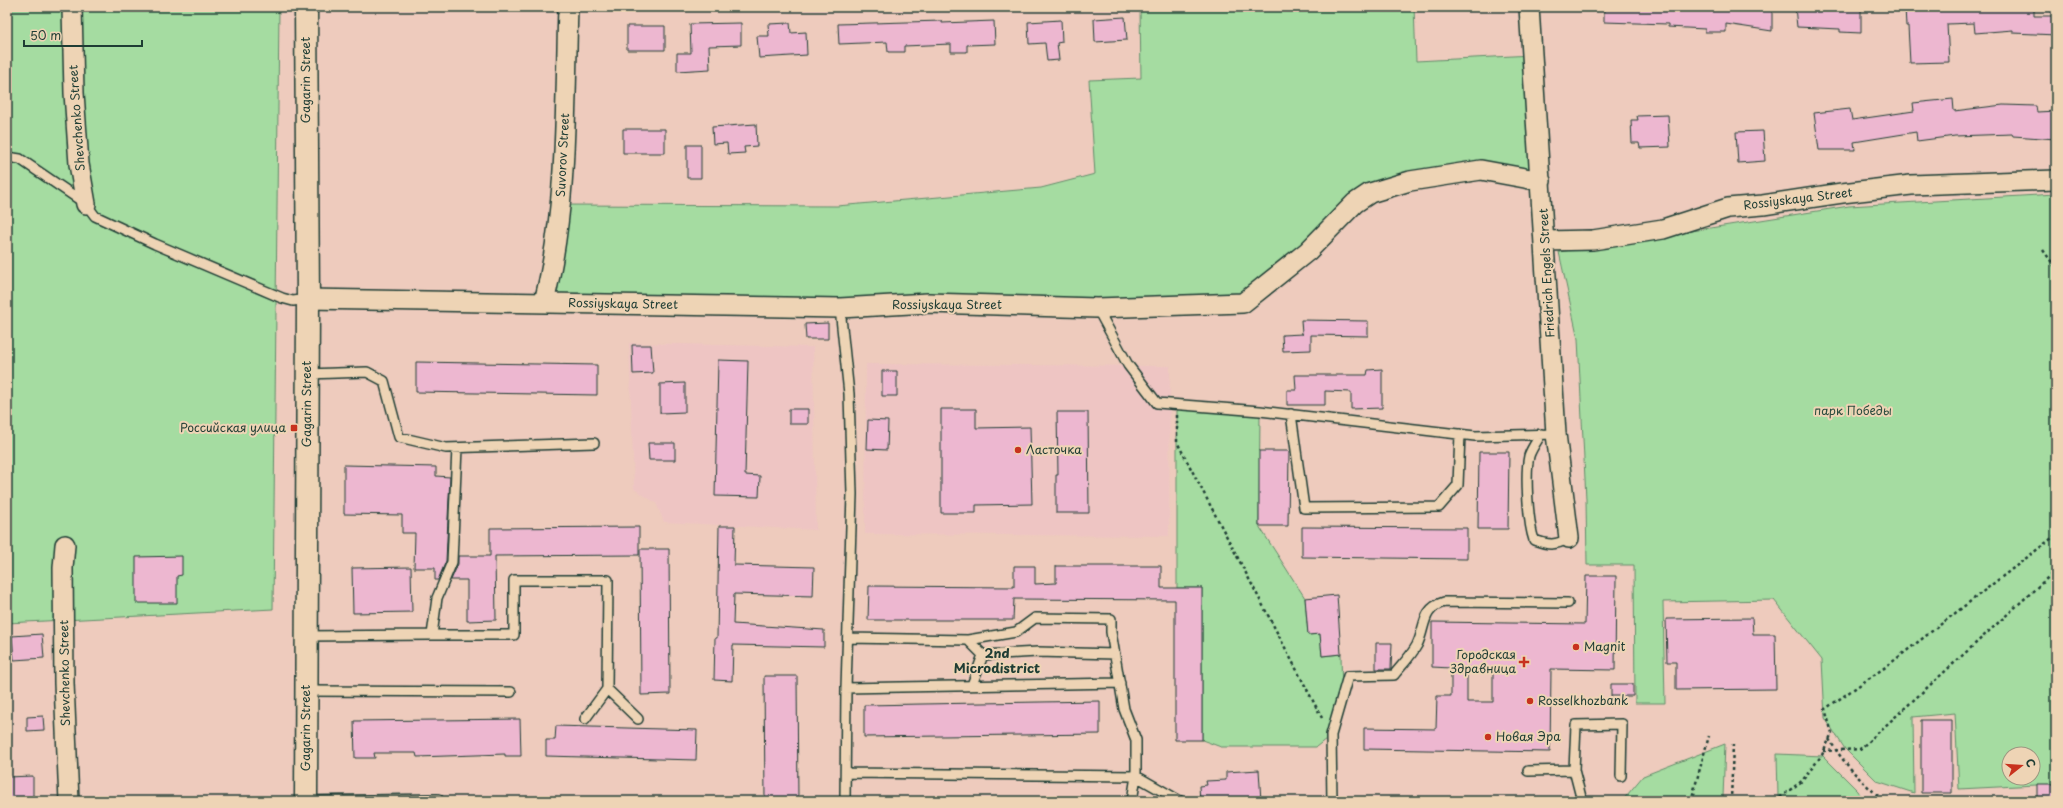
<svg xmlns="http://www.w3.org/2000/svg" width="2063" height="808" font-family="'Playpen Sans',sans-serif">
	<rect width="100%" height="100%" fill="#eecbbd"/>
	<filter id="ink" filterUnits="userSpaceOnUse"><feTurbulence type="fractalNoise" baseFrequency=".025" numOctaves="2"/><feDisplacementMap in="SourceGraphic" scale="8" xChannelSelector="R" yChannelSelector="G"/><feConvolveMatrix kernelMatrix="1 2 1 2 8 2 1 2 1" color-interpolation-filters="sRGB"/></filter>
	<g filter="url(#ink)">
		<!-- built -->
		<path fill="#eec5c3" d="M629 343 813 347 816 530 664 522 656 503 634 489Z
			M866 364 1170 366 1169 536 865 534Z"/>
		<!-- green -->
		<path fill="#a5dca1" stroke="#628c6a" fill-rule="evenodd" d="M7 7H279L273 609 7 623Z
			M1140 7H1414L1416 61 1532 55 1541 181 1512 175 1370 193 1243 303 544 302 560 205 837 206 1041 188 1095 174 1089 80 1141 78Z
			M2056 194V784L1959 789 1955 713 1913 717 1914 793 1877 781 1845 749 1825 718 1822 660 1774 600 1663 602 1665 703H1635L1634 565H1587L1586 499 1578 339 1559 252 1849 206ZM2009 754H2033V778H2009Z
			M1177 405 1260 411 1259 526 1305 598 1308 635 1320 634 1322 656 1341 654 1342 698 1331 735 1316 747H1221L1202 740V588H1177Z
			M1725 744 1723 797 1716 801H1622L1643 776Z
			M1777 754 1823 756 1858 791 1864 801H1780L1778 796Z"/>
		<!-- building -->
		<path fill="#edb7d0" stroke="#1f3d34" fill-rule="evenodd" d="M1604 7H1756L1772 9V31L1726 24V32H1705V29L1668 27V24L1604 22Z
			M1795 7H1861V33L1840 32V29L1797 27Z
			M1905 7H2034V16H2056V35L2013 33V30L1975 33 1974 23 1947 24 1949 62 1910 63 1908 26H1906Z
			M1125 17 1127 40 1095 42 1094 19Z
			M1061 20 1062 42 1057 43 1059 60 1047 61 1045 43 1029 44 1028 22Z
			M942 21V23L994 21 995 44 967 45V52H951V44L904 46V52H888L887 42 839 44 838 24Z
			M741 23V45L709 46 710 69 677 71V53H691L690 24Z
			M790 23 791 33 806 32 807 55 759 58 757 36H769L768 24Z
			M627 26H665V50H627Z
			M1953 99 1954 111 2003 105 2036 106 2037 112 2056 111V139L2013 136 2012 134 1955 136 1917 141 1916 132 1854 142 1855 150H1819L1814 113 1850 109 1852 120 1914 111 1913 103Z
			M1668 115 1670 147 1640 148 1639 143H1632L1631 120H1638L1637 116Z
			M756 124 757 146 744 147 745 153 728 154 727 143 713 144 712 127Z
			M623 129H665V153H623Z
			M1763 131 1765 161 1738 163 1736 132Z
			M687 145H701V178H687Z
			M1301 320 1368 321V336L1311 335V350L1283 351 1282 335 1303 334H1302Z
			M828 323V339H806L805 324Z
			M632 345H651L653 373 633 374Z
			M718 360 748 361 745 475 760 476 759 497 715 496Z
			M416 362 597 365V395L416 392Z
			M1382 369V408L1351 409V392L1325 391V405H1287V390H1296L1295 375H1367L1368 370Z
			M882 371H897V396H882Z
			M685 383V412L660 413V384Z
			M789 409H808V424H789Z
			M941 409H976V428L1030 427 1032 504 976 505V513H941Z
			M1057 412H1088L1089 513H1056V475H1058Z
			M868 420 888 421 887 450 867 449Z
			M648 443H675V460H649Z
			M1259 451H1289L1288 526H1259Z
			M1479 452H1509L1508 529H1478Z
			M344 465 436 467V476L450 477 446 561 438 580H435V568H414L415 533H402V515L344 514Z
			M719 526H735L734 565 814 567 813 596 734 594 733 624 824 630V647L733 645 732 681 714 680 715 638H717Z
			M639 527V555L495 556 496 620 467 621V580H451L458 564V556H490V528Z
			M1302 527 1467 528V559L1302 557Z
			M640 549H669L670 694 641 695Z
			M182 556V575L177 576V603H136V557Z
			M1014 566H1035V584L1056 583V566H1161V588H1202V740H1175V600L1014 599 1013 620H868L869 586 1014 587Z
			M411 567 412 612 353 613 352 568Z
			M1586 576H1616L1615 670 1551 669 1550 752 1364 749V728L1436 729 1437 696H1451V668L1432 667V622L1585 624ZM1467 668H1493V702H1467Z
			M1337 595 1341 654 1322 656 1320 634 1308 635 1305 598Z
			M1752 618 1753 634H1775L1776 689 1676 690V662H1667L1666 619Z
			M42 634 44 658 14 660 12 636Z
			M1376 643H1392L1391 669H1376Z
			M764 676H797L798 801H765Z
			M1611 684H1633V696H1611Z
			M1100 701V734L864 737V705Z
			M43 716 44 730 27 731V717Z
			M520 719 521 756H505V754L417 757 416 753H374L375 758H355L354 721Z
			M1921 720H1952V793H1921Z
			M556 726 697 730 696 760 546 756V740H555Z
			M1259 770 1261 801H1200L1199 786 1207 785 1206 781 1226 780V772Z
			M33 776V801H7V777Z
			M2037 784H2056V801H2037Z"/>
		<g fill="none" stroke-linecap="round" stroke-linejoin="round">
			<defs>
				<path id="lane" d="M7 157 20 159 86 204 95 216 155 244 282 298 293 301 308 299
					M840 308 849 394 852 494 846 688 845 801
					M1097 308 1128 365 1157 403 1260 411 1475 436 1556 434
					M307 374 367 372 384 381 399 437 446 448 594 443
					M1291 414 1304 508 1439 507 1458 485 1460 434
					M1541 434C1537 441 1531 449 1529 456 1525 474 1528 523 1534 540 1548 545 1556 546 1569 538
					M432 635H514V580H608L607 689 638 719
					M306 636 432 635 437 598 452 562 457 448
					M848 638 968 640 983 655
					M968 640 1016 632 1035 618 1111 619V632L1124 709 1136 740V776L1132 801
					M972 685 983 655 1038 652 1115 654
					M846 688 1120 683
					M306 691 511 692
					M585 719 607 689
					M1528 771 1574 770
					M846 773 1136 776 1180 801
					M306 801 438 799V801
					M1332 801 1331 735 1348 676 1394 675C1402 665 1411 656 1417 645 1426 627 1421 609 1444 602L1568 603
					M1582 801 1574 770 1576 725 1622 724 1621 776"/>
				<path id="street" d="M72 7 74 93 79 164 86 204
					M1529 7 1556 434 1569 538
					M1545 241 1593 240 1663 229 1728 208 1763 205 1842 193 1911 185 2056 180
					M308 299 840 308 928 303 1097 308 1243 303 1308 251 1355 203 1370 193 1410 181 1481 170 1541 181
					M544 302C568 206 565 106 568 7
					M65 545 63 568 64 683 69 801"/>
				<path id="secondary" d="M306 7 308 299 306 801"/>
			</defs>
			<!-- lane casing -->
			<use href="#lane" stroke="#1f3d34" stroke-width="12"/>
			<!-- street casing -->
			<use href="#street" stroke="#1f3d34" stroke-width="22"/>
			<!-- secondary casing -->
			<use href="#secondary" stroke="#1f3d34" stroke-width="25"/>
			<!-- path -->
			<path stroke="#1f3d34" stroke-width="2.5" stroke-dasharray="3 3" stroke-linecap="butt" d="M2043 250 2056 268
				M1177 415V442L1322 718
				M1829 739C1843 763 1863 784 1885 801
				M1823 751 1860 749 2056 570
				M1693 793 1700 801
				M1691 801 1709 736
				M1731 801 1733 743
				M1775 801 1802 781 1822 755 1832 733 1825 709 1887 666 2056 535"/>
			<!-- lane -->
			<use href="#lane" stroke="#eed4b5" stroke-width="9"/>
			<!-- street -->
			<use href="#street" stroke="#eed4b5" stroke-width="19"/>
			<!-- secondary -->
			<use href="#secondary" stroke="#eed4b5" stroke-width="22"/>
		</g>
	</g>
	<!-- markers -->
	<g fill="#c8321e" stroke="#eed4b5" stroke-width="1.5">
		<rect x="290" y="424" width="8" height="8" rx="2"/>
		<circle cx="1018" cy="450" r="4"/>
		<circle cx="1576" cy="647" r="4"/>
		<path d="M1522 656h4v4h4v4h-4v4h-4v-4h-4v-4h4z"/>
		<circle cx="1530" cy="701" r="4"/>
		<circle cx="1488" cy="737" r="4"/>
	</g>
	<g text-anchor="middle" stroke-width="4" stroke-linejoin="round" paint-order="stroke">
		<!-- street labels -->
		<g font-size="12" fill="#1f3d34" stroke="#eed4b5">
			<text transform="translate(306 80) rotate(-90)" y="4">Gagarin Street</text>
			<text transform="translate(77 118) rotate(-94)" y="4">Shevchenko Street</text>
			<text transform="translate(563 155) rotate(-87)" y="4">Suvorov Street</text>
			<text transform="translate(1798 199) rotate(-7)" y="4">Rossiyskaya Street</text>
			<text transform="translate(1547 273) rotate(-93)" y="4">Friedrich Engels Street</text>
			<text transform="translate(623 304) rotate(1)" y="4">Rossiyskaya Street</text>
			<text x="947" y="309">Rossiyskaya Street</text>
			<text transform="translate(307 404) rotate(-90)" y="4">Gagarin Street</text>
			<text transform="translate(65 673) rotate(-91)" y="4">Shevchenko Street</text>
			<text transform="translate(306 728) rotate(-90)" y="4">Gagarin Street</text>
		</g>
		<!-- park labels -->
		<g font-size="12" fill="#2c4d3f" stroke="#eed4b5">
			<text x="1853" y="415">парк Победы</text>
		</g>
		<!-- poi labels -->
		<g font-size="12" fill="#1f3d34" stroke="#eed4b5" text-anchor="start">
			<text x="286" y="432" text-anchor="end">Российская улица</text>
			<text x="1026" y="454">Ласточка</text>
			<text x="1584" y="651">Magnit</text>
			<text x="1516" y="659" text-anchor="end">Городская<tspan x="1516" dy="14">Здравница</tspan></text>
			<text x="1538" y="705">Rosselkhozbank</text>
			<text x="1496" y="741">Новая Эра</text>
		</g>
		<!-- neighbourhood labels -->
		<g font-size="13" font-weight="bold" fill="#1f3d34" stroke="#eed4b5">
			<text x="997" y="658">2nd<tspan x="997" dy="15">Microdistrict</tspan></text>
		</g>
	</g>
	<!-- margin -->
	<rect width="2063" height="808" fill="none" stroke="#eed4b5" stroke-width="24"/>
	<rect x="12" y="12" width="2039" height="784" fill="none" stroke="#1f3d34" stroke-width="1.5" filter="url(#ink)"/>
	<!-- north arrow -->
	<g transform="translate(2021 766) rotate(73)"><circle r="19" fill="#eed4b5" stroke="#9b9881"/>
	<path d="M0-3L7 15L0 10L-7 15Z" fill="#c8321e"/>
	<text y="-6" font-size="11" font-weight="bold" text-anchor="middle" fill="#1f3d34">С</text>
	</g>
	<!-- scale -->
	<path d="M24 40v6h118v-6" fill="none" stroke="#1f3d34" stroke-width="2"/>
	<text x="30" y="40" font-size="12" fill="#1f3d34" stroke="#eed4b5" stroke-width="3" paint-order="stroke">50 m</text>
</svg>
